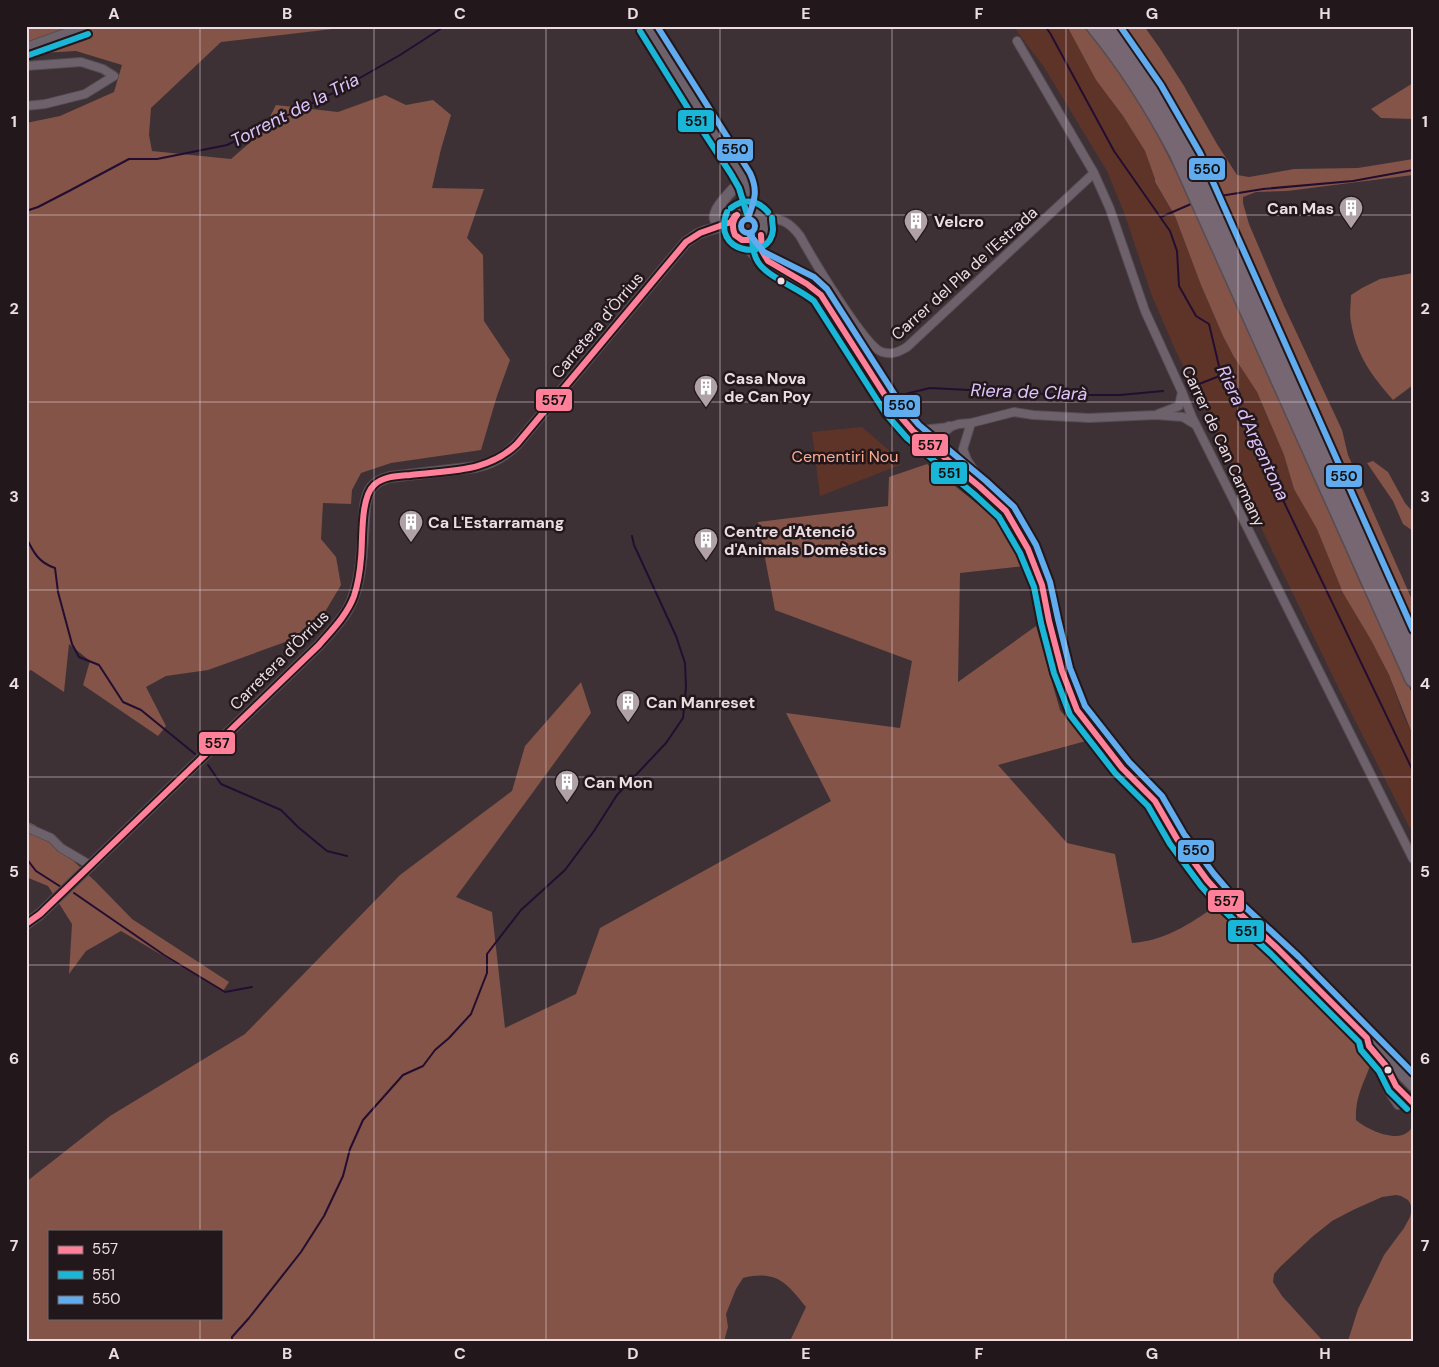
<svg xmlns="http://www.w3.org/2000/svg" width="1439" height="1367" font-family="'DM Sans',sans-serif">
	<rect width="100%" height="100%" fill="#3d3136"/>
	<!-- green -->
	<path fill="#5f3428" d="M1013 26H1067L1096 80 1123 116 1145 151 1155 179V183L1175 216 1201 285 1223 336 1234 357 1257 392 1284 455 1294 489 1317 529 1343 593 1371 640 1390 678 1403 715 1413 736V834L1338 687 1175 349 1152 296 1125 215 1107 171 1044 67Z
		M737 226a10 10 0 1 1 20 0a10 10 0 1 1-20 0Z
		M862 427 900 460V465L820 496 812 432Z"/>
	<!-- forest -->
	<path fill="#835447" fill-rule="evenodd" d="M26 26H343L341 28 221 42 151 108 149 135 152 151 231 159 262 132 276 105 338 112 385 95 406 105 433 100 451 115 441 149 432 188 484 189 467 238 483 255 484 321 510 360 497 396 481 450 391 463 361 473 352 490 351 504 323 503 321 539 336 557 341 585 313 632 208 670 166 676 146 687 166 726 158 736 83 685 90 661 69 644 64 692 31 670 26 673V123L60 116 114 92 122 65 76 51 26 54Z
		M1067 26H1083L1129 83 1157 134 1200 219 1361 585 1413 695V736L1389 675 1371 640 1343 593 1317 529 1294 489 1284 455 1257 392 1234 357 1223 336 1201 285 1175 216 1155 182V179L1145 151 1123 116 1096 80Z
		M1117 26H1144L1159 47 1184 86 1189 95 1217 144 1237 175 1249 177 1294 169 1358 168 1413 159V175L1287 191 1256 192 1243 197V203L1249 224 1284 306 1342 430 1348 455 1413 602V635L1237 240 1218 188 1195 146 1158 81Z
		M1413 83V119L1381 118 1371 109Z
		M1413 273V322H1411L1413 330V385L1393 400C1372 376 1356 355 1351 322 1349 314 1351 304 1351 295L1362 288 1380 279Z
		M1373 461 1388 472 1405 503 1413 512V531L1403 524 1393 501 1367 463Z
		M927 464 994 517 1025 566 960 573 958 682 1036 626 1060 710 1086 741 998 765 1067 843 1115 854 1132 943C1163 941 1191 924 1215 906L1239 928 1249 939 1372 1060C1365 1082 1355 1095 1356 1120 1366 1129 1396 1143 1408 1132 1411 1130 1411 1127 1413 1125V1341H1348L1358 1309 1384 1255 1404 1228 1410 1217 1412 1209 1410 1203 1408 1200 1401 1196 1396 1195 1382 1197 1353 1210 1332 1221 1312 1237 1280 1267 1274 1274 1273 1282 1282 1296 1323 1341H790L806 1307C786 1282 776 1270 743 1278L736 1289 726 1314 728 1327 724 1341H26V1182L110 1116 245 1034 400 875 512 791 525 746 581 682 591 713 456 897 492 912 505 1028 576 994 600 928 831 801 786 713 900 728 912 661 775 610 758 522 888 506 889 477ZM49 1231H221V1318H49Z
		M26 821 35 825 96 882 132 919 229 982 223 991 121 931 86 951 69 974 72 924 48 886 26 877Z"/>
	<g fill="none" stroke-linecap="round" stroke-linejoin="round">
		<!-- stream -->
		<path stroke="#230e31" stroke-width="2" d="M1045 26 1050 33 1114 151 1170 231 1177 251 1179 286 1196 316 1209 324 1219 366 1223 375 1413 771
			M1220 196 1263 189 1353 181 1413 170
			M26 211 38 207 69 191 129 159H157L227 145 337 91 400 55 445 26
			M1161 217 1191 204
			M1194 386 1222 375
			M897 396 930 388 1064 395H1120L1163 391
			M26 537C33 552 39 563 55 568L58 592 72 644 79 657 99 665 123 702 141 710 195 754
			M208 765 221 784 281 810 298 827 327 851 347 856
			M26 858 36 871 61 887
			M74 893 164 955 225 992 252 987
			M232 1341V1337L249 1318 301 1252 324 1216 343 1176 350 1149 363 1120 403 1075 423 1066 435 1050 449 1038 471 1014 487 973V954L521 910 565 870 594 831 617 795 666 743 683 718 686 687 685 663 676 636 634 545 632 536"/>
		<defs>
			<path id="minor" d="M1017 41 1094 173 1110 209 1145 311 1182 392 1192 417 1413 859
				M26 47 85 26
				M26 66 81 62 103 69 114 76 85 94 45 104 26 106
				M760 216C781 220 787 219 800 236 811 256 865 347 882 352 892 355 899 352 907 347L1094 173
				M1158 414 1179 406 1182 392
				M971 423 963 449 967 460 979 478 980 487
				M913 431 949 427 959 424 971 423 1014 412 1033 415 1089 418 1156 415 1183 417 1196 425
				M26 827 51 838 61 848 90 865
				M1375 1053 1386 1066 1396 1086 1413 1103
				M1396 1086 1388 1090 1398 1105"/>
			<path id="tertiary" d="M647 26 696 105 739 170 747 185 755 211
				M724 225C699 221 731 192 738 184L743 183 747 185
				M761 235C760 247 762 253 770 263
				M742 240 758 259 809 284 821 295 893 408 913 431 939 454 980 487 1006 511 1028 549 1042 585 1049 621 1062 671 1077 710 1122 768 1155 801 1177 839 1207 880 1226 901 1293 963 1413 1086
				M923 440 935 439 949 427
				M26 924 40 914 319 645C329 633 340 623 348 609 364 580 362 539 365 506 368 489 372 482 390 477L476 467C493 463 505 456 517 444L686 242C691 239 695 235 700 233 709 229 720 228 729 223 736 219 738 210 747 210 754 210 760 214 763 220 765 225 764 230 761 235 750 251 725 236 735 216"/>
			<path id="motorway" d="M1094 26C1127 66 1153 108 1177 153L1413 679
				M1109 26C1142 67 1168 111 1192 157L1413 652"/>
		</defs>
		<!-- minor casing -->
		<use href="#minor" stroke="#584d52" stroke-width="10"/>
		<!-- tertiary casing -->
		<use href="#tertiary" stroke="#584d52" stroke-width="12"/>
		<!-- motorway casing -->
		<use href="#motorway" stroke="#584d52" stroke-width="18"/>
		<!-- minor -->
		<use href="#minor" stroke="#6d626c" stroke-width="8"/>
		<!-- tertiary -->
		<use href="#tertiary" stroke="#6d626c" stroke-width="10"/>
		<!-- motorway -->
		<use href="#motorway" stroke="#766772" stroke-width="15"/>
		<defs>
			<path id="bus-1" d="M737 215C732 221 732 228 735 235L742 240H754
				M761 235 762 251 768 261 807 284 821 295 893 408 913 431 980 487 1006 511 1028 549 1042 585 1049 621 1062 671 1077 710 1122 768 1155 801 1177 839 1207 880 1226 901 1277 948 1367 1038 1369 1046 1386 1066 1396 1086 1413 1103
				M26 924 40 914 319 645C332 630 347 615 354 596 358 584 360 571 361 558 363 540 360 498 374 485 384 476 398 476 410 475 449 470 487 473 517 444L686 242 700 233 731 222 735 216"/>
			<path id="bus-2" d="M640 31 689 110 731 174 739 188 747 214
				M29 55 88 34
				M731 208C744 198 758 200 768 212
				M727 212C710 253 770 263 773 230 773 226 772 222 772 218
				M752 235C752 245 753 254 758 262 767 277 799 288 814 301L886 414 907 438 974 494 999 517 1020 553 1034 587 1041 623 1054 673 1070 715 1115 773 1148 806 1170 844 1201 886 1220 907 1271 954 1359 1042 1361 1050 1379 1071 1389 1091 1407 1109"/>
			<path id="bus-3" d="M657 26 750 173C758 190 755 199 749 215
				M1120 26 1161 85 1200 153 1413 630
				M741 226a7 7 0 1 1 14 0a7 7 0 1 1-14 0Z
				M749 234 764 252 814 277 827 289 900 403 919 425 986 481 1014 507 1036 545 1050 582 1058 619 1070 668 1085 706 1129 762 1162 796 1184 834 1214 874 1232 895 1299 957 1413 1073"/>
		</defs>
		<!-- bus-1 casing -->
		<use href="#bus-1" stroke="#22181c" stroke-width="10"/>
		<!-- bus-2 casing -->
		<use href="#bus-2" stroke="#22181c" stroke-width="10"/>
		<!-- bus-3 casing -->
		<use href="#bus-3" stroke="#22181c" stroke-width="10"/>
		<!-- bus-1 -->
		<use href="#bus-1" stroke="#ff8098" stroke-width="6"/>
		<!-- bus-2 -->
		<use href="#bus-2" stroke="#1ab6d8" stroke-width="6"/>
		<!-- bus-3 -->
		<use href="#bus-3" stroke="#60acee" stroke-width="6"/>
	</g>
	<!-- grid -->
	<path fill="none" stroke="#ecdde3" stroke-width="1" stroke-opacity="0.55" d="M200 26V1231M374 26V1341M546 26V1341M720 26V1341M892 26V1341M1066 26V1341M1238 26V1341M26 215H1413M26 402H1413M26 590H1413M26 777H1413M26 965H1413M26 1152H1413M200 1318V1341"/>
	<!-- icons -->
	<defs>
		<symbol id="building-pin" viewBox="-11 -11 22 30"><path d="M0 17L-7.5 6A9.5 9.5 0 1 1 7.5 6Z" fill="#afa1a6" stroke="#22181c"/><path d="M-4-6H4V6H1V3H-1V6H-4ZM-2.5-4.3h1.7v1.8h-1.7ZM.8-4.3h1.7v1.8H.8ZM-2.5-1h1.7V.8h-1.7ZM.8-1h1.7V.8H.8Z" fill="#fff"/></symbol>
	</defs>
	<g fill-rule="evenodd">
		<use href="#building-pin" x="1337" y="194" width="28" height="38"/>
		<use href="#building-pin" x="902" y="207" width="28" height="38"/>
		<use href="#building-pin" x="692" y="373" width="28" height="38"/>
		<use href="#building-pin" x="397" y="508" width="28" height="38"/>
		<use href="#building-pin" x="692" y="526" width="28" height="38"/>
		<use href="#building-pin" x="614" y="688" width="28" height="38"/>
		<use href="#building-pin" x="553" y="768" width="28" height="38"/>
	</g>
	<!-- markers -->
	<g fill="#ecdde3" stroke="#22181c" stroke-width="2">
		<circle cx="781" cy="281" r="4.5"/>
		<circle cx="1388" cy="1070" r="4.5"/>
	</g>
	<g text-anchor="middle" stroke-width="5" stroke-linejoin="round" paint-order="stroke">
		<!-- poi labels -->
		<g font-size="16" font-weight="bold" fill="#ecdde3" stroke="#22181c" text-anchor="start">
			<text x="1334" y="214" text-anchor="end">Can Mas</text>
			<text x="934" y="227">Velcro</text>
			<text x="724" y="384">Casa Nova<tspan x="724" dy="18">de Can Poy</tspan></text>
			<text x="428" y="528">Ca L'Estarramang</text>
			<text x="724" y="537">Centre d'Atenció<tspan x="724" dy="18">d'Animals Domèstics</tspan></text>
			<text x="646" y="708">Can Manreset</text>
			<text x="584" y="788">Can Mon</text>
		</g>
		<!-- street labels -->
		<g font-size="16" fill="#ecdde3" stroke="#22181c">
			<text transform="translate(964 273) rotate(-42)" y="6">Carrer del Pla de l'Estrada</text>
			<text transform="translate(597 325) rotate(-50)" y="6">Carretera d'Òrrius</text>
			<text transform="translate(1224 446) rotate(65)" y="6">Carrer de Can Carmany</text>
			<text transform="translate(279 660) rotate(-45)" y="6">Carretera d'Òrrius</text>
		</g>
		<!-- park labels -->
		<g font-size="16" fill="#fcaa90" stroke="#22181c">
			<text x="845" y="462">Cementiri Nou</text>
		</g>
		<!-- water labels -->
		<g font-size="18" font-style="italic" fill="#e1c4fd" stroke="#22181c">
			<text transform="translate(295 110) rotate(-27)" y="6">Torrent de la Tria</text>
			<text transform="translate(1029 392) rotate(2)" y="6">Riera de Clarà</text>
			<text transform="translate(1253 433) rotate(65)" y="6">Riera d'Argentona</text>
		</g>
	</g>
	<g stroke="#22181c" stroke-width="2">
		<rect x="677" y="109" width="38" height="24" rx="5" fill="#1ab6d8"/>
		<rect x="716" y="138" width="38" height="24" rx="5" fill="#60acee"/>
		<rect x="1188" y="157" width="38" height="24" rx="5" fill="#60acee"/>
		<rect x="535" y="388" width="38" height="24" rx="5" fill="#ff8098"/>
		<rect x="883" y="394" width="38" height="24" rx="5" fill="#60acee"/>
		<rect x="911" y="433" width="38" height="24" rx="5" fill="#ff8098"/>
		<rect x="930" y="461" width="38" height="24" rx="5" fill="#1ab6d8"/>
		<rect x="1325" y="464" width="38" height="24" rx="5" fill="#60acee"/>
		<rect x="198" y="731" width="38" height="24" rx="5" fill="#ff8098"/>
		<rect x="1177" y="839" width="38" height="24" rx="5" fill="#60acee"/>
		<rect x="1207" y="889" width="38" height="24" rx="5" fill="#ff8098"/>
		<rect x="1227" y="919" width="38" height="24" rx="5" fill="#1ab6d8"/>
	</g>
	<g font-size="14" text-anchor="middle" font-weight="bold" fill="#111">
		<text x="696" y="126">551</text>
		<text x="735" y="154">550</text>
		<text x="1207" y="174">550</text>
		<text x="554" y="405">557</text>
		<text x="902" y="410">550</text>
		<text x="930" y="450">557</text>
		<text x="949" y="478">551</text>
		<text x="1344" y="481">550</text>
		<text x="217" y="748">557</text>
		<text x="1196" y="855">550</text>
		<text x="1226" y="906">557</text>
		<text x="1246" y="936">551</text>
	</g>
	<!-- border -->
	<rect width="1439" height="1367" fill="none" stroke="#22181c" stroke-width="55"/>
	<!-- legend -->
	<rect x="48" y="1230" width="175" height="90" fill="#22181c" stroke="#73676c"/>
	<rect x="58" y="1246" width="25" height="8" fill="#ff8098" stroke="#73676c"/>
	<text x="92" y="1254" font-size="15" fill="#ecdde3">557</text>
	<rect x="58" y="1271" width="25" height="8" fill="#1ab6d8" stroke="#73676c"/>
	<text x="92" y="1280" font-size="15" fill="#ecdde3">551</text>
	<rect x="58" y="1296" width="25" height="8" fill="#60acee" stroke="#73676c"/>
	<text x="92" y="1304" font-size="15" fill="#ecdde3">550</text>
	<rect x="28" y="28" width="1384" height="1312" fill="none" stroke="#ecdde3" stroke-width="2"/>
	<g font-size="16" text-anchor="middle" font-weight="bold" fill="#ecdde3">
		<text x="114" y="19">A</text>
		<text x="287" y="19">B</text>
		<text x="460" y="19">C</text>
		<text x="633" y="19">D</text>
		<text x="806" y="19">E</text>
		<text x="979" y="19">F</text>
		<text x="1152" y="19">G</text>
		<text x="1325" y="19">H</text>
		<text x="14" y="127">1</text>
		<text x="1425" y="127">1</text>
		<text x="14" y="314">2</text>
		<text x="1425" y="314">2</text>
		<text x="14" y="502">3</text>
		<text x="1425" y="502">3</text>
		<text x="14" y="689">4</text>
		<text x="1425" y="689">4</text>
		<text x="14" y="877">5</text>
		<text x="1425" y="877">5</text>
		<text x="14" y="1064">6</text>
		<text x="1425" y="1064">6</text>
		<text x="14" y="1251">7</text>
		<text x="1425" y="1251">7</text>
		<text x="114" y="1359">A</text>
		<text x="287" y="1359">B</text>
		<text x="460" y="1359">C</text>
		<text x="633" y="1359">D</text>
		<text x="806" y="1359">E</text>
		<text x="979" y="1359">F</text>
		<text x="1152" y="1359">G</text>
		<text x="1325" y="1359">H</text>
	</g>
</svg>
